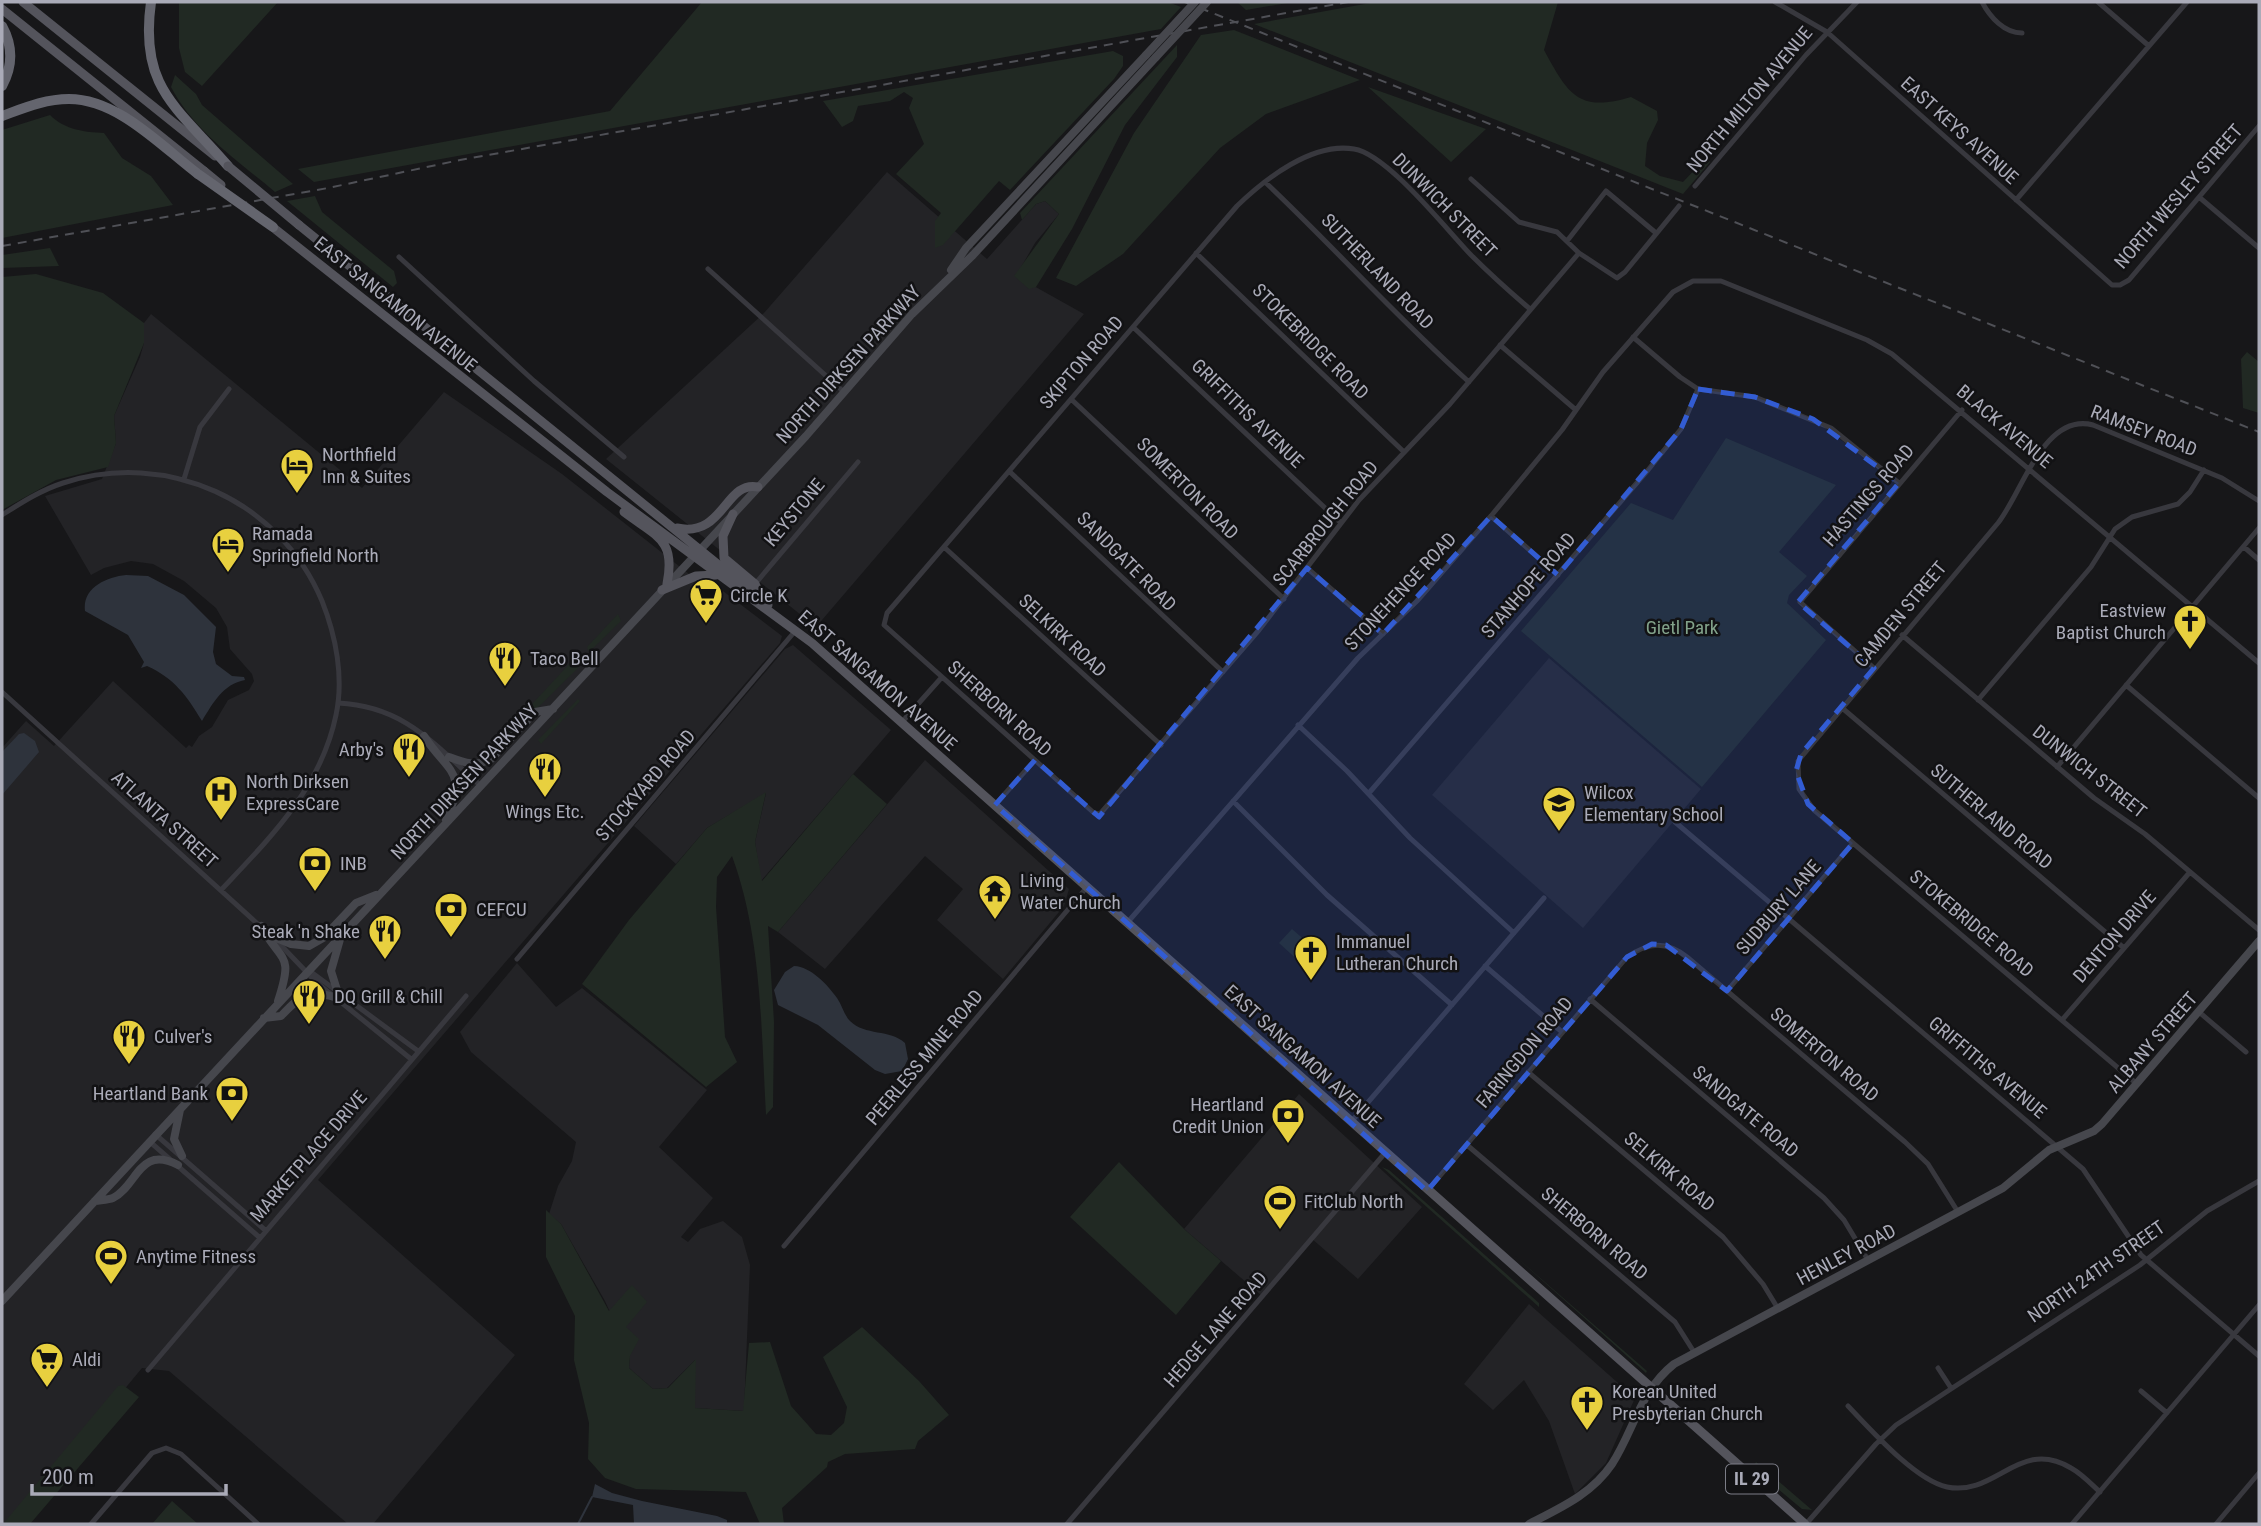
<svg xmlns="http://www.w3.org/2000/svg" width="2261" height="1526" font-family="'Roboto Condensed',sans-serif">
	<rect width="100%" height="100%" fill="#171719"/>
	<!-- built -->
	<path fill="#232326" d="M887 172 987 259 1036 204 1045 201 1059 214 1035 243 1016 276 1084 314 816 627 606 459 764 313Z
		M151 314 362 488 444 392 562 474 698 581 719 588 782 636 780 643 318 1180 515 1355 373 1524H348L169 1371 142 1368 13 1524H2V748L26 721 54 746 113 681 186 748 189 745 192 747 199 736 212 727 228 700 249 690 254 681 252 674 230 649 227 627 216 608 184 581 153 564 131 561 104 568 91 575 45 496 102 479 116 443 114 416 140 357 144 343V323Z
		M793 645 891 730 761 881 755 842 766 793 707 828 676 864 634 826 785 649Z
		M1549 658 1701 789 1583 928 1432 795Z
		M925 760 1069 889 1064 906 1003 979 937 920 963 889 925 856 825 969 778 932Z
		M517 963 556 1007 582 988 707 1090 659 1147 713 1198 681 1237 688 1242 700 1229 723 1221 742 1237 750 1265 744 1411 695 1408V1360L667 1388 653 1389 629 1368 630 1356 605 1301 561 1224 549 1214 558 1186 572 1161 576 1142 471 1052 460 1032Z
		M1299 1094 1422 1207 1358 1279 1311 1238 1261 1295 1184 1229Z
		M1529 1304 1635 1398 1606 1463 1575 1494 1549 1421 1524 1380 1493 1410 1464 1384Z"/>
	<!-- green -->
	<path fill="#212923" d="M179 2H278L202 86 185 72 179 48Z
		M702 2H1168L1181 7 1161 29 314 182 298 169 610 111Z
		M1237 2H1293L1246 10Z
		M1376 2H1558L1544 50C1568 94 1578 113 1631 97L1657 111 1658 120 1647 143 1645 166 1660 176 1683 182 1704 160 1708 158 1710 162 1683 194 1254 24Z
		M1234 30 1360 80 1266 114 1220 148 1123 254 1076 286 1056 278 1134 133 1201 35Z
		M1177 45V57L1125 125 1072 229 1036 287 1029 289 1014 276 1059 214 1045 201 1036 204 1022 220 1020 213Z
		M1113 51 1123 56V66L1114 79 1010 190 999 181 943 245 935 248V221L941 213 896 174 924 144 909 108 913 98 904 92 890 101 858 106 853 121 842 127 823 101Z
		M175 75 196 94 202 105 293 184 275 192C238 161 193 130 171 87Z
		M1368 87 1486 129 1451 162Z
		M50 115C65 130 84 132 104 133L122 158 151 176 173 205 2 238V130Z
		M315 196 322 212 394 271 397 283 393 287 287 201Z
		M50 248 59 266 2 268V255Z
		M36 274 103 293 144 323V343L114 416 116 443 108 467 56 480 2 510V277Z
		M2247 352 2259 362V413L2243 408 2241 359Z
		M808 398 816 404 817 409 805 421 799 422 793 414Z
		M1726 438 1836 485 1779 552 1807 576 1789 595 1787 603 1826 640 1702 787 1521 631 1631 503 1673 520Z
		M618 614 621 621 589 652 587 647Z
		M573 660H576L580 666 488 757 481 759Z
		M578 699 580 701 541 744 538 740Z
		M853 774 887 804 778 932 768 926 774 1022 773 1107 766 1115C761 1028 762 938 732 856L717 877 716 907 725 1037 737 1062 706 1087 582 984 629 920 707 828 766 792 755 842 762 881Z
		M1292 929 1315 949 1302 964 1279 943Z
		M1119 1162 1184 1229 1221 1261 1176 1315 1070 1217Z
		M1382 1167 1389 1170 1539 1303V1307Z
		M546 1210 561 1224 609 1311 632 1285 647 1302 626 1327 639 1339 630 1356 629 1368 653 1389 668 1388 696 1359 695 1408 743 1411 749 1343 770 1342 791 1406 816 1434 831 1435 844 1423 847 1407 823 1357 862 1327 919 1381 949 1415 918 1441 915 1449 845 1454 828 1462 827 1467 782 1508 784 1524H760L746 1492 636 1489 605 1478 588 1459 589 1423 574 1360 575 1316 546 1257Z
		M1515 1256 1647 1371 1646 1373Z
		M123 1385 139 1397 30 1524H3L118 1386Z
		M1756 1462 1812 1510 1802 1509 1753 1468Z
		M172 1501 198 1524H152Z"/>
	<!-- water -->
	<path fill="#2e333c" d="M126 575 148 576 184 595 216 627 213 652 216 664 232 676 244 677 245 680C223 684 213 703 202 721 187 696 174 678 147 666L141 668 144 662 128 635 85 611C82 588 106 577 126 575Z
		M24 733 35 741 39 752 2 795V752L19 734Z
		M794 966C811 967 827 984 837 998 842 1005 844 1015 850 1021 865 1036 890 1029 905 1043L908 1059 902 1071 885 1074 875 1070 818 1025 778 1005 774 990 785 972Z
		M595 1484 612 1493 642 1501 717 1516 727 1520V1524H634L633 1505 592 1497Z"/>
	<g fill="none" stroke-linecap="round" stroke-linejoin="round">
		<!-- stream -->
		<path stroke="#2e333c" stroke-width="2" d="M578 1524 592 1497"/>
		<!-- street -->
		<path stroke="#38383e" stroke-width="5" d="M1775 2 1827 32 2112 285H2120L2129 280 2259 126
			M1982 2C1990 17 2004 33 2022 33
			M2098 2 2149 46
			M1471 179 1519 222 1557 232 1579 253 1617 278 1625 272 1679 206
			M1265 182C1334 247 1397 318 1469 382
			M1695 186 1806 55 1857 2
			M2199 197 2259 248
			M2016 200 2187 2
			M1567 241 1606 191 1656 233
			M1196 253 1404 452
			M399 257 534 381 624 457
			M708 269 845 393
			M1530 309C1510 292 1490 274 1471 255 1446 229 1387 154 1354 149 1312 142 1265 179 1237 206L887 613 884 625 1094 813 1100 814 1259 630 1359 500 1450 404 1579 253
			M1133 327 1341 523
			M1633 337 1680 377 1698 389 1755 397 1831 428 1899 483
			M1500 345 1576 410
			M1071 399 1284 599
			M1009 471 1223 672
			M184 479 200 427 229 389
			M2 515C21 503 41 490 63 483 166 449 280 500 322 601 336 636 344 678 336 715 321 788 270 838 221 890
			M1491 516 1558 575
			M944 547 1161 745
			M2244 547 2259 560
			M1307 568 1383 634
			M755 584 858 462
			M1902 635 2094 798 2145 834 2259 930
			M1874 668 1800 602 1962 410
			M2126 685 2259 798
			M2 692 261 927
			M1978 700 2091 567 2115 529 2132 517 2178 504 2190 492 2204 470
			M338 703C404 706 434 744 481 786
			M1841 707 2124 948
			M902 722 942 677
			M1298 725 1347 771 1410 838 1514 933
			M2057 767 2259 528
			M1369 793 1648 470 1681 429 1698 389
			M1233 801 1327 895 1452 1005
			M995 805 1035 760
			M1675 822 2083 1169 2141 1255 2259 1356
			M1127 923 1358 658 1417 601 1491 516 1562 430 1603 372 1673 292 1693 281H1721L1867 340 1892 354 2259 663
			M274 938 316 982 411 1059
			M517 959 796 630
			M1485 966 1562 1032
			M311 972 418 1051
			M1727 991 1853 843
			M1590 999 1824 1198 1844 1220 1868 1260
			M2199 1012 2246 1052
			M2062 1020 2190 872
			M1528 1072 1723 1237 1763 1284 1777 1307
			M2137 1084 1814 810 1799 789 1798 761 1998 523C2022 493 2044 412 2093 425L2222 478 2259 501
			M1351 1122 1544 898
			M155 1134 265 1230
			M149 1141 259 1237
			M1467 1145 1675 1322 1694 1352
			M1427 1191 1627 957C1649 942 1666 941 1687 957L1905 1142 1928 1164 1958 1212
			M784 1246 1087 887
			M1938 1368 1951 1388
			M148 1370 466 996
			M2141 1391 2167 1413
			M1848 1406C1871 1430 1915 1480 1947 1487 1996 1497 2019 1437 2071 1468 2082 1474 2091 1484 2100 1492
			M91 1524 152 1453 166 1448 181 1454 258 1524
			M1067 1524 1385 1153
			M1806 1524 1876 1444 1896 1425 2140 1265 2207 1211 2259 1181
			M2072 1524 2259 1305
			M2216 1524 2259 1473"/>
		<!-- secondary -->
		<path stroke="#46474d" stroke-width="8" d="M951 270 966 248 1146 55
			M424 736C448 773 469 771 446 820
			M449 757C465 763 475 767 491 759L535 712 553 709
			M261 926C282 964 294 952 278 1001
			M269 935 291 944 309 946 323 938 356 903 376 895
			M337 990 331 971 341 936
			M264 1018 281 1016C299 997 307 989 334 997
			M180 1110 174 1139 182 1156
			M95 1201C100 1200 108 1200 113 1198 138 1185 139 1145 178 1165
			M2 1301 806 436 912 314 973 255 1156 57
			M1529 1524C1560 1508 1592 1494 1612 1464 1634 1430 1640 1391 1674 1364L2003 1188 2049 1150 2094 1131 2102 1124 2259 941"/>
		<!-- primary -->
		<path stroke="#54545c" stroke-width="9" d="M23 2 215 156
			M2 9 204 171
			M299 225 768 605
			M275 229 607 492 812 643 1805 1524
			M624 512C657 537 676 539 667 584
			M733 514 723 536 724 558 755 584 760 594
			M677 528C724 538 725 480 758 487
			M662 590 696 576 716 575"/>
		<!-- highway -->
		<path stroke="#64656e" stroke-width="10" d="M151 2C139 88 177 107 228 166
			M2 26C13 46 13 66 2 86
			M2 116C24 108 45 99 69 99 118 99 161 146 198 174"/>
		<!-- rail -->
		<path stroke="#4f5056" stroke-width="2" stroke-dasharray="9 7" stroke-linecap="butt" d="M1185 2 2259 432
			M2 246 328 188 460 160 1348 2"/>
		<!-- secondary-bridge -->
		<path stroke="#46474d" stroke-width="8" d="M1146 55 1195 2
			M1156 57 1207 2"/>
		<!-- primary-bridge -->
		<path stroke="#54545c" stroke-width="9" d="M228 166 299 225
			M204 171 221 185"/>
		<!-- highway-bridge -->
		<path stroke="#64656e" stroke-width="10" d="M198 174 273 227"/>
	</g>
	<!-- marked area -->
	<path fill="#325cd3" fill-opacity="0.2" stroke="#325cd3" stroke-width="5" stroke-dasharray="14 9" stroke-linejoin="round" d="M1698 389 1755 397 1813 419 1899 483 1798 602 1874 668 1801 754 1796 771 1808 804 1853 843 1727 991 1666 945 1652 944 1627 957 1427 1191 995 805 1035 760 1099 817 1307 568 1383 634 1491 516 1558 575 1681 429Z"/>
	<!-- icons -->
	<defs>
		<symbol id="hotel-pin" viewBox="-11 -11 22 30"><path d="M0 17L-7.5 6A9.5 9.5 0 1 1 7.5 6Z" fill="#e8d03f" stroke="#121214"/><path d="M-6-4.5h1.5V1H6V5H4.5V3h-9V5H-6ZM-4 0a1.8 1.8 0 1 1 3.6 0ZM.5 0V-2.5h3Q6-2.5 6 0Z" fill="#111"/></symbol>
		<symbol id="supermarket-pin" viewBox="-11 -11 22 30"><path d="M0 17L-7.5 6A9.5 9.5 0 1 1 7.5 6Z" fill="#e8d03f" stroke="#121214"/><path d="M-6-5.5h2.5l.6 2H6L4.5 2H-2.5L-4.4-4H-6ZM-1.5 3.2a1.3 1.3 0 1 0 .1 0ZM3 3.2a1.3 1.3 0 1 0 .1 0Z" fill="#111"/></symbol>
		<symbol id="church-pin" viewBox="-11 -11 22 30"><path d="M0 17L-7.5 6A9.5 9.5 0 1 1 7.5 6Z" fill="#e8d03f" stroke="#121214"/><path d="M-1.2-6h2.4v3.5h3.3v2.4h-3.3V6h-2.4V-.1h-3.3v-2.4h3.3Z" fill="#111"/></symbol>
		<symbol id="restaurant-pin" viewBox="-11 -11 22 30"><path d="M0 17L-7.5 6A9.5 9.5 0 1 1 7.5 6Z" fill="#e8d03f" stroke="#121214"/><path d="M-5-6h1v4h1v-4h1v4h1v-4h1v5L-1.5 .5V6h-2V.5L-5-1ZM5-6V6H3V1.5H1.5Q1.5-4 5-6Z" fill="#111"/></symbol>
		<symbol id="hospital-pin" viewBox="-11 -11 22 30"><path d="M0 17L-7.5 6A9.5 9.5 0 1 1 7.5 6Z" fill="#e8d03f" stroke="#121214"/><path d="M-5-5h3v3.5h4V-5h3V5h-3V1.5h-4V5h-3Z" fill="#111"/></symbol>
		<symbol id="school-pin" viewBox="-11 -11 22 30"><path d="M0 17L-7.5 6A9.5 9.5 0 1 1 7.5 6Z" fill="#e8d03f" stroke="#121214"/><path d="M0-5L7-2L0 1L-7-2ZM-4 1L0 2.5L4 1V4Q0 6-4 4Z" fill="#111"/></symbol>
		<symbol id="bank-pin" viewBox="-11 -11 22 30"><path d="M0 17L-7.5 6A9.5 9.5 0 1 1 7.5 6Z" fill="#e8d03f" stroke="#121214"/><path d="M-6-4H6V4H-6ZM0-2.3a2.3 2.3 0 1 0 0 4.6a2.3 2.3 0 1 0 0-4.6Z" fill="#111"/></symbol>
		<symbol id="temple-pin" viewBox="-11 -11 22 30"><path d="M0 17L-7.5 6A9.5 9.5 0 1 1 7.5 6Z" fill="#e8d03f" stroke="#121214"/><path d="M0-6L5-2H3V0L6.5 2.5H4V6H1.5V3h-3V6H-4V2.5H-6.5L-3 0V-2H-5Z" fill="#111"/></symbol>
		<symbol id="stadium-pin" viewBox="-11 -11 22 30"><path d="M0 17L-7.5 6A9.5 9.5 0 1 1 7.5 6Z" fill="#e8d03f" stroke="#121214"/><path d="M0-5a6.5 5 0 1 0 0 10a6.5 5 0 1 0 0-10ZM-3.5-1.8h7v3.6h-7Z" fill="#111"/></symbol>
	</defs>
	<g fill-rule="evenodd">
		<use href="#hotel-pin" x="278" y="446" width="38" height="52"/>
		<use href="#hotel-pin" x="209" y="525" width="38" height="52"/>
		<use href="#supermarket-pin" x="687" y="576" width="38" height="52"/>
		<use href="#church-pin" x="2171" y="602" width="38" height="52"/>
		<use href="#restaurant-pin" x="486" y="639" width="38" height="52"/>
		<use href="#restaurant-pin" x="390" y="730" width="38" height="52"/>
		<use href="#restaurant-pin" x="526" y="750" width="38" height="52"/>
		<use href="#hospital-pin" x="202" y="773" width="38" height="52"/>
		<use href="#school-pin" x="1540" y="784" width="38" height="52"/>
		<use href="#bank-pin" x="296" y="844" width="38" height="52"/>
		<use href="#temple-pin" x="976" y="872" width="38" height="52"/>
		<use href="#bank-pin" x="432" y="890" width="38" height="52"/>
		<use href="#restaurant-pin" x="366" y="912" width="38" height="52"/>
		<use href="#church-pin" x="1292" y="933" width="38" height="52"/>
		<use href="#restaurant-pin" x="290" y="977" width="38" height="52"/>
		<use href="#restaurant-pin" x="110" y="1017" width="38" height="52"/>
		<use href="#bank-pin" x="213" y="1074" width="38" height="52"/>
		<use href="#bank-pin" x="1269" y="1096" width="38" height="52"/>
		<use href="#stadium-pin" x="1261" y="1182" width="38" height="52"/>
		<use href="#stadium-pin" x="92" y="1237" width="38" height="52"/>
		<use href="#supermarket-pin" x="28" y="1340" width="38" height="52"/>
		<use href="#church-pin" x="1568" y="1383" width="38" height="52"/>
	</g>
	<g text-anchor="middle" stroke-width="5" stroke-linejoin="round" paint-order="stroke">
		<!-- shield labels -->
		<rect fill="#121214" stroke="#7c7d87" stroke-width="2" x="1726" y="1464.5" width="52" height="29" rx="5"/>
		<g font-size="18" font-weight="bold" fill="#aaabb8">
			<text x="1752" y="1485">IL 29</text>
		</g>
		<!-- street labels -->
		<g font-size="19" fill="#aaabb8" stroke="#121214">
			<text transform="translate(1749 99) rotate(-50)" y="7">NORTH MILTON AVENUE</text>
			<text transform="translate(1960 130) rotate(42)" y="7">EAST KEYS AVENUE</text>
			<text transform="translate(2178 196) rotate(-49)" y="7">NORTH WESLEY STREET</text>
			<text transform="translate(1445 205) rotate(45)" y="7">DUNWICH STREET</text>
			<text transform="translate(1378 271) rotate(46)" y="7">SUTHERLAND ROAD</text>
			<text transform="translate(396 304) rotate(39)" y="7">EAST SANGAMON AVENUE</text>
			<text transform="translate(1311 341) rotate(45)" y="7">STOKEBRIDGE ROAD</text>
			<text transform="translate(1081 362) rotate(-49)" y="7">SKIPTON ROAD</text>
			<text transform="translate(848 364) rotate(-48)" y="7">NORTH DIRKSEN PARKWAY</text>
			<text transform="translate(1248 413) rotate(44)" y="7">GRIFFITHS AVENUE</text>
			<text transform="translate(2005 426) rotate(40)" y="7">BLACK AVENUE</text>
			<text transform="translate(2144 430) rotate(21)" y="7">RAMSEY ROAD</text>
			<text transform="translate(1188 488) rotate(45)" y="7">SOMERTON ROAD</text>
			<text transform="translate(1868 495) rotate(-49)" y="7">HASTINGS ROAD</text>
			<text transform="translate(794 512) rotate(-50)" y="7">KEYSTONE</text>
			<text transform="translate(1325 523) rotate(-51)" y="7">SCARBROUGH ROAD</text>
			<text transform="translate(1127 561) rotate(45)" y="7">SANDGATE ROAD</text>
			<text transform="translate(1528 585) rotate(-49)" y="7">STANHOPE ROAD</text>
			<text transform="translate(1400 591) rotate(-47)" y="7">STONEHENGE ROAD</text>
			<text transform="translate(1900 614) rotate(-50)" y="7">CAMDEN STREET</text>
			<text transform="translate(1063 635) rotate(43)" y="7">SELKIRK ROAD</text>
			<text transform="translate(878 680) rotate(41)" y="7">EAST SANGAMON AVENUE</text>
			<text transform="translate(1000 708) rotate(42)" y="7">SHERBORN ROAD</text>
			<text transform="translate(2090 771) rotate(38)" y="7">DUNWICH STREET</text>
			<text transform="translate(464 781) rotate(-47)" y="7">NORTH DIRKSEN PARKWAY</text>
			<text transform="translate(645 785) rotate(-49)" y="7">STOCKYARD ROAD</text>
			<text transform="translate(1992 816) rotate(40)" y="7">SUTHERLAND ROAD</text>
			<text transform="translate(165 819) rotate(42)" y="7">ATLANTA STREET</text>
			<text transform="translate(1778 907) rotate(-49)" y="7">SUDBURY LANE</text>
			<text transform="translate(1972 923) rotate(40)" y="7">STOKEBRIDGE ROAD</text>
			<text transform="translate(2114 936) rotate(-49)" y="7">DENTON DRIVE</text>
			<text transform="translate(2152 1042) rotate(-49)" y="7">ALBANY STREET</text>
			<text transform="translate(1524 1052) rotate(-50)" y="7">FARINGDON ROAD</text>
			<text transform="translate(1825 1054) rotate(40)" y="7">SOMERTON ROAD</text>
			<text transform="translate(1303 1056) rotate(42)" y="7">EAST SANGAMON AVENUE</text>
			<text transform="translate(924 1057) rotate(-50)" y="7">PEERLESS MINE ROAD</text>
			<text transform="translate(1988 1067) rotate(40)" y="7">GRIFFITHS AVENUE</text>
			<text transform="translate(1746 1111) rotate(40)" y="7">SANDGATE ROAD</text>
			<text transform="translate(308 1156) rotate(-49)" y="7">MARKETPLACE DRIVE</text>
			<text transform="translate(1670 1171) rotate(40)" y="7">SELKIRK ROAD</text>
			<text transform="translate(1595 1233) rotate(40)" y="7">SHERBORN ROAD</text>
			<text transform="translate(1846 1254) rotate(-28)" y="7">HENLEY ROAD</text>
			<text transform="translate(2096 1271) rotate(-35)" y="7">NORTH 24TH STREET</text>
			<text transform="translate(1215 1329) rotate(-49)" y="7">HEDGE LANE ROAD</text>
		</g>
		<!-- poi labels -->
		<g font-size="19" fill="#aaabb8" stroke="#121214" text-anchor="start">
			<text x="322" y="461">Northfield<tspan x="322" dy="22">Inn &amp; Suites</tspan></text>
			<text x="252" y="540">Ramada<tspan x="252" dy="22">Springfield North</tspan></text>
			<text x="730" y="602">Circle K</text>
			<text x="2166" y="617" text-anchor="end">Eastview<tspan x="2166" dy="22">Baptist Church</tspan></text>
			<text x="530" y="665">Taco Bell</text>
			<text x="384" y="756" text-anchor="end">Arby's</text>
			<text x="246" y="788">North Dirksen<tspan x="246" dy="22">ExpressCare</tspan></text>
			<text x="1584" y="799">Wilcox<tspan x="1584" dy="22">Elementary School</tspan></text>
			<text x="545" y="818" text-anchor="middle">Wings Etc.</text>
			<text x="340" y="870">INB</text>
			<text x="1020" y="887">Living<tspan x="1020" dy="22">Water Church</tspan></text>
			<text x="476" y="916">CEFCU</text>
			<text x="360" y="938" text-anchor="end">Steak 'n Shake</text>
			<text x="1336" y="948">Immanuel<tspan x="1336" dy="22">Lutheran Church</tspan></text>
			<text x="334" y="1003">DQ Grill &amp; Chill</text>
			<text x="154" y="1043">Culver's</text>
			<text x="208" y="1100" text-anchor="end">Heartland Bank</text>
			<text x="1264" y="1111" text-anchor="end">Heartland<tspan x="1264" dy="22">Credit Union</tspan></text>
			<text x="1304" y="1208">FitClub North</text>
			<text x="136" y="1263">Anytime Fitness</text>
			<text x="72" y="1366">Aldi</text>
			<text x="1612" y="1398">Korean United<tspan x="1612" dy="22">Presbyterian Church</tspan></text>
		</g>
		<!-- park labels -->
		<g font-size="19" fill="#82a28a" stroke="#121214">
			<text x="1682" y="634">Gietl Park</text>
		</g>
	</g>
	<!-- border -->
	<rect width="2261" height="1526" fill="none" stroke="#aaabb8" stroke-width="7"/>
	<!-- scale -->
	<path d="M32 1484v10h194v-10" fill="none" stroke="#aaabb8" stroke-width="3.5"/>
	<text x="42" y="1484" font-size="21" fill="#aaabb8" stroke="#121214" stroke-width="5" paint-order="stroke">200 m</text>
</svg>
